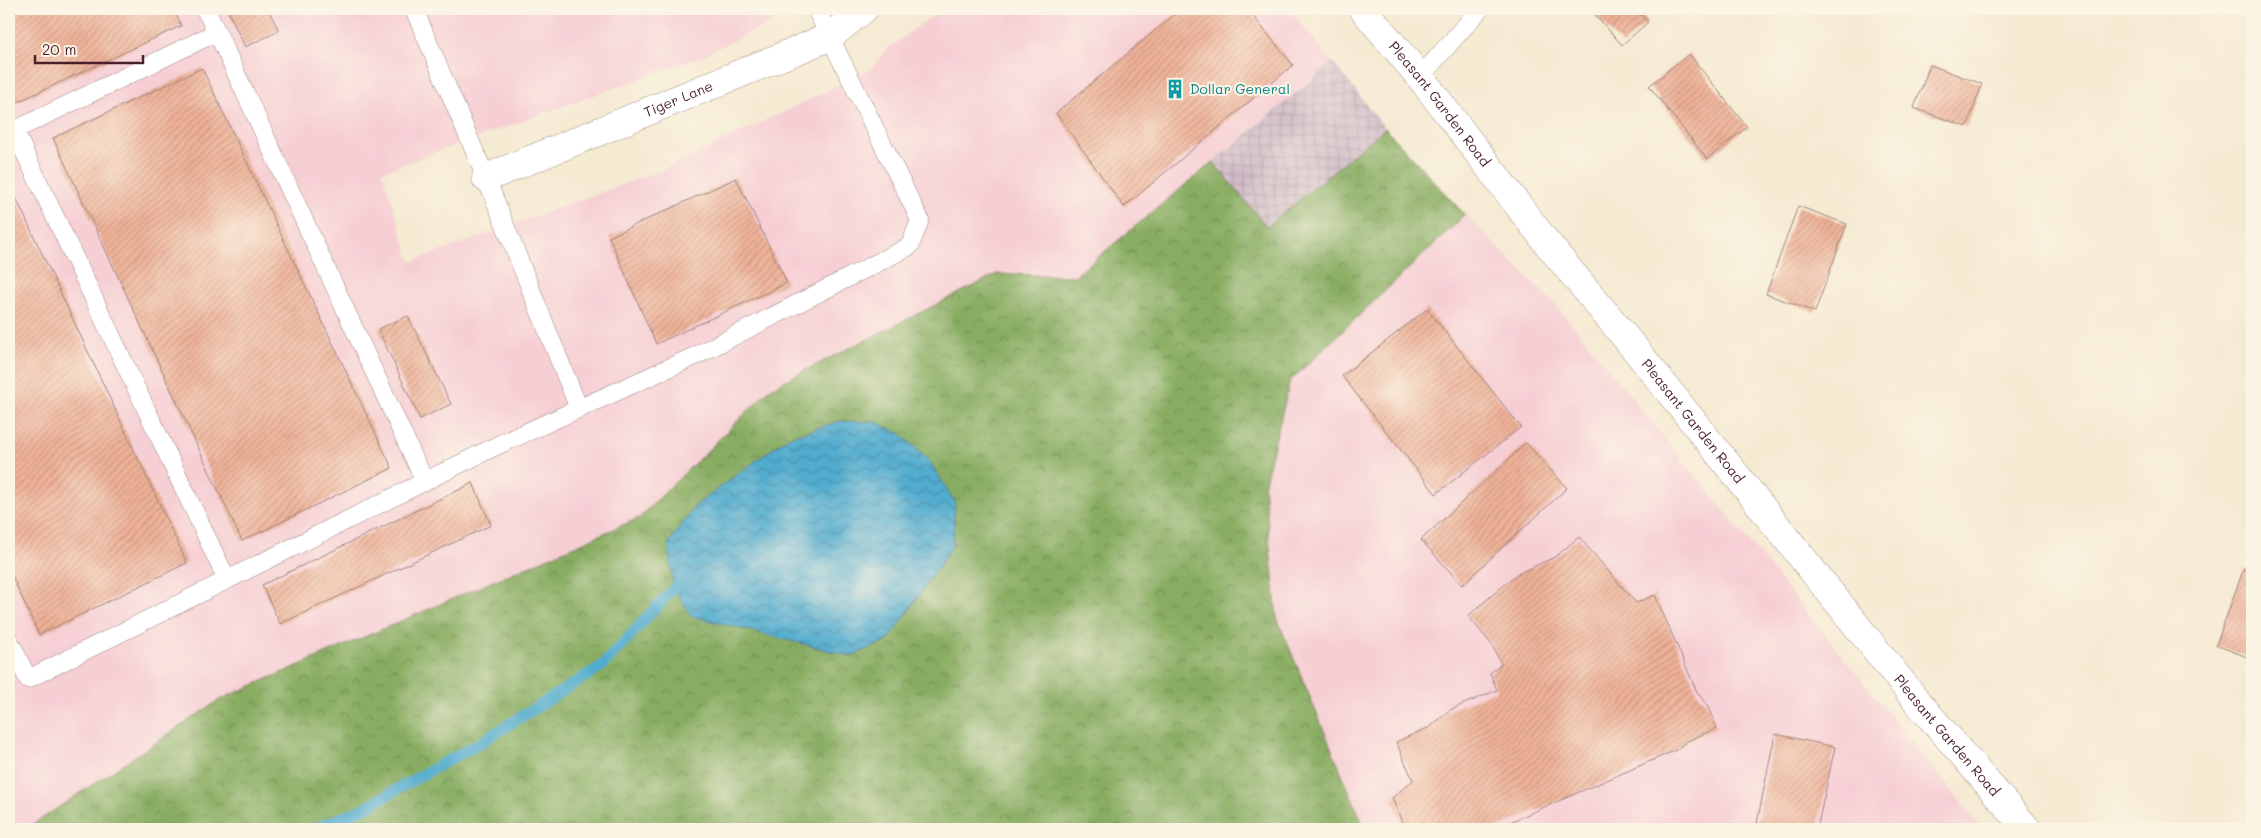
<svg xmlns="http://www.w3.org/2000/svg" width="2261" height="838" font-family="Mali,sans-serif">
	<defs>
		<pattern id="industrial-grid" width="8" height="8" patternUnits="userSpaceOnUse" patternTransform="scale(1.25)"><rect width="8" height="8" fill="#d1bdc8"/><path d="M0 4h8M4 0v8" fill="none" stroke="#b5a2ac"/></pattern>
		<pattern id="forest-crowns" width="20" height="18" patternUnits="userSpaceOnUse" patternTransform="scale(1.25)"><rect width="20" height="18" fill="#88ad62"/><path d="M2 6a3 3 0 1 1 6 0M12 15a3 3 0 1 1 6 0" fill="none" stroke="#718c51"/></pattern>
		<pattern id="water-waves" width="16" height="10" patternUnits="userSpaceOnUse" patternTransform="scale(1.25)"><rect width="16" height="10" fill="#51accf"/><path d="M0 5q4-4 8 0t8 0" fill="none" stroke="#458ba8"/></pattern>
		<pattern id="building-hatch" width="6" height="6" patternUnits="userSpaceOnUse" patternTransform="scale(1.25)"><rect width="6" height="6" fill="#f0b399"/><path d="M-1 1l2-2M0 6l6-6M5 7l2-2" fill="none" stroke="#c4917d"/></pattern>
	</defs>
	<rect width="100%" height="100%" fill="#fcf5e5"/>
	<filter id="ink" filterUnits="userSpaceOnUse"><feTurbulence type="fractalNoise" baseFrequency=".02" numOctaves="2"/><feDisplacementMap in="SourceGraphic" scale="10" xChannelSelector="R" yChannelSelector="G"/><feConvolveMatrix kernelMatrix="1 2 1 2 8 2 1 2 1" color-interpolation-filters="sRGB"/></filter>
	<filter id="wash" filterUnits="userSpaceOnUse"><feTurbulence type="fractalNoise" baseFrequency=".0096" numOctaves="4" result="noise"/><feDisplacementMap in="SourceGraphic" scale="20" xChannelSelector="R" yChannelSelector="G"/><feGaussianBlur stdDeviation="1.12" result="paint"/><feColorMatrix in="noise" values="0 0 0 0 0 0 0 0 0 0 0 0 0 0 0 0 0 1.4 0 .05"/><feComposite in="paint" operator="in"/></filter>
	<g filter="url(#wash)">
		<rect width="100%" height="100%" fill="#f5ead2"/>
		<!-- built -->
		<path fill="#f6cfd5" d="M9 9H795L785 16 702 56 382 172 411 262 665 169 870 70 886 50 942 9H1289L1333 62 1075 276 997 274 772 387 640 518 221 699 26 829H9Z
			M1465 215 1559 308 1983 829H1365L1277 618 1264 486 1290 381Z"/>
		<!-- industrial -->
		<path fill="url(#industrial-grid)" d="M1333 62 1385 128 1267 227 1213 162Z"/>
		<!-- forest -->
		<path fill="url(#forest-crowns)" stroke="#696646" fill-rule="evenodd" d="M1385 128 1465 215 1290 381 1264 486 1277 618 1365 829H26L221 699 639 518 772 387 997 274 1075 276 1213 162 1267 227ZM953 545 888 641 850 656Z"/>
		<!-- water -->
		<path fill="url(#water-waves)" stroke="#4e667d" d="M840 421 876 422 901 434 930 462 955 502 953 545 888 641 851 656 691 616 674 588 668 544 695 506 788 437Z"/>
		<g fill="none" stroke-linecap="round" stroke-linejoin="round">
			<!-- stream -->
			<path stroke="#51accf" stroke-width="11" d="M314 829 365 808 413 780 478 744 602 666 674 588 687 583"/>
		</g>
		<g id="blocks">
			<!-- building -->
			<path fill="url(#building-hatch)" d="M9 9H174L181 26 9 106Z
				M227 9H268L279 31 245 47Z
				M1181 9H1247L1293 65 1124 207 1056 113Z
				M1590 9H1636L1648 22 1622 45Z
				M1689 54 1747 127 1707 159 1649 86Z
				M1930 65 1982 84 1967 127 1914 108Z
				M202 68 392 468 242 541 53 138Z
				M736 178 787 283 656 344 609 237Z
				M9 183 187 563 39 635 9 569Z
				M1798 206 1847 224 1815 312 1766 294Z
				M1427 309 1521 427 1436 494 1342 376Z
				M408 316 451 404 420 419 378 329Z
				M1526 443 1567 488 1462 585 1421 540Z
				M473 483 491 525 280 624 262 585Z
				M1579 537 1636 603 1655 595 1697 692 1707 705 1717 728 1687 741 1676 750 1494 829H1405L1392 798 1413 780 1396 742 1430 727 1450 710 1497 690 1490 673 1501 664 1492 645 1468 616 1517 574 1555 557Z
				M2244 568 2252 571V659L2216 645Z
				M1775 734 1835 747 1817 829H1787L1757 823Z"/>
		</g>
	</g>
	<g filter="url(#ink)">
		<use href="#blocks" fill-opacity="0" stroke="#a0847e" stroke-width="1"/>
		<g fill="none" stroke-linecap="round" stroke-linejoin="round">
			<defs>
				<path id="service" d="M414 9 486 178 579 409
					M217 32 425 482
					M1420 77 1480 9
					M14 130 227 580
					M9 133 217 32 205 9
					M9 640 28 679 496 446 693 357 910 246 920 220 816 9"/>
				<g id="minor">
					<path id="s1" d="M486 178 829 37 864 9"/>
				</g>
				<g id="tertiary">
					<path id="s2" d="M1363 9 1420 77 1547 243 1635 349 1921 706 2027 829"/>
				</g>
			</defs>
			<!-- service casing -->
			<use href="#service" stroke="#a0847e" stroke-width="19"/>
			<!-- minor casing -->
			<use href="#minor" stroke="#a0847e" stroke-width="29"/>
			<!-- tertiary casing -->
			<use href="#tertiary" stroke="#a0847e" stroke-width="29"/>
			<!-- service -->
			<use href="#service" stroke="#fff" stroke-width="18"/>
			<!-- minor -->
			<use href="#minor" stroke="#fff" stroke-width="28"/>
			<!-- tertiary -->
			<use href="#tertiary" stroke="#fff" stroke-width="28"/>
		</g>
	</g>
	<!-- icons -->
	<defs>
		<symbol id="building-bare" viewBox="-9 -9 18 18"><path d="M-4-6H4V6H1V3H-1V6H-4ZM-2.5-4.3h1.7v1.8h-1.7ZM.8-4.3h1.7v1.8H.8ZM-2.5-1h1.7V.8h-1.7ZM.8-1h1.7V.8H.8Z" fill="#0f9aa8" stroke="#fcf5e5" stroke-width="2.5" paint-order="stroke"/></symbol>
	</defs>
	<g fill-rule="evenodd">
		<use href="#building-bare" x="1161" y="75" width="28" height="28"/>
	</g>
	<g text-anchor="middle" stroke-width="4" stroke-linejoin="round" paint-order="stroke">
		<!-- culture labels -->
		<g font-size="14" fill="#0d838f" stroke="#fcf5e5" text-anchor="start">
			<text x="1190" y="94">Dollar General</text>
		</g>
		<!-- street labels -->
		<g font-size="14" fill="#4a1f2b" stroke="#fcf5e5">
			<text dy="5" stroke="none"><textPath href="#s1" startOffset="208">Tiger Lane</textPath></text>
			<text dy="5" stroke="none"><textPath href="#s2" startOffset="122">Pleasant Garden Road</textPath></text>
			<text dy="5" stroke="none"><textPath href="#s2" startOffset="528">Pleasant Garden Road</textPath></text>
			<text dy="5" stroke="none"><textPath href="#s2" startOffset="932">Pleasant Garden Road</textPath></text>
		</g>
	</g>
	<!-- margin -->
	<rect width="2261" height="838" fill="none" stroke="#fcf5e5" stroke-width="30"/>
	<!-- scale -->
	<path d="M35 55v8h108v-8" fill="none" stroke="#4a1f2b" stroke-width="2.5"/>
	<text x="42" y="55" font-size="15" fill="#4a1f2b" stroke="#fcf5e5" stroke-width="4" paint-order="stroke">20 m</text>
</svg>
